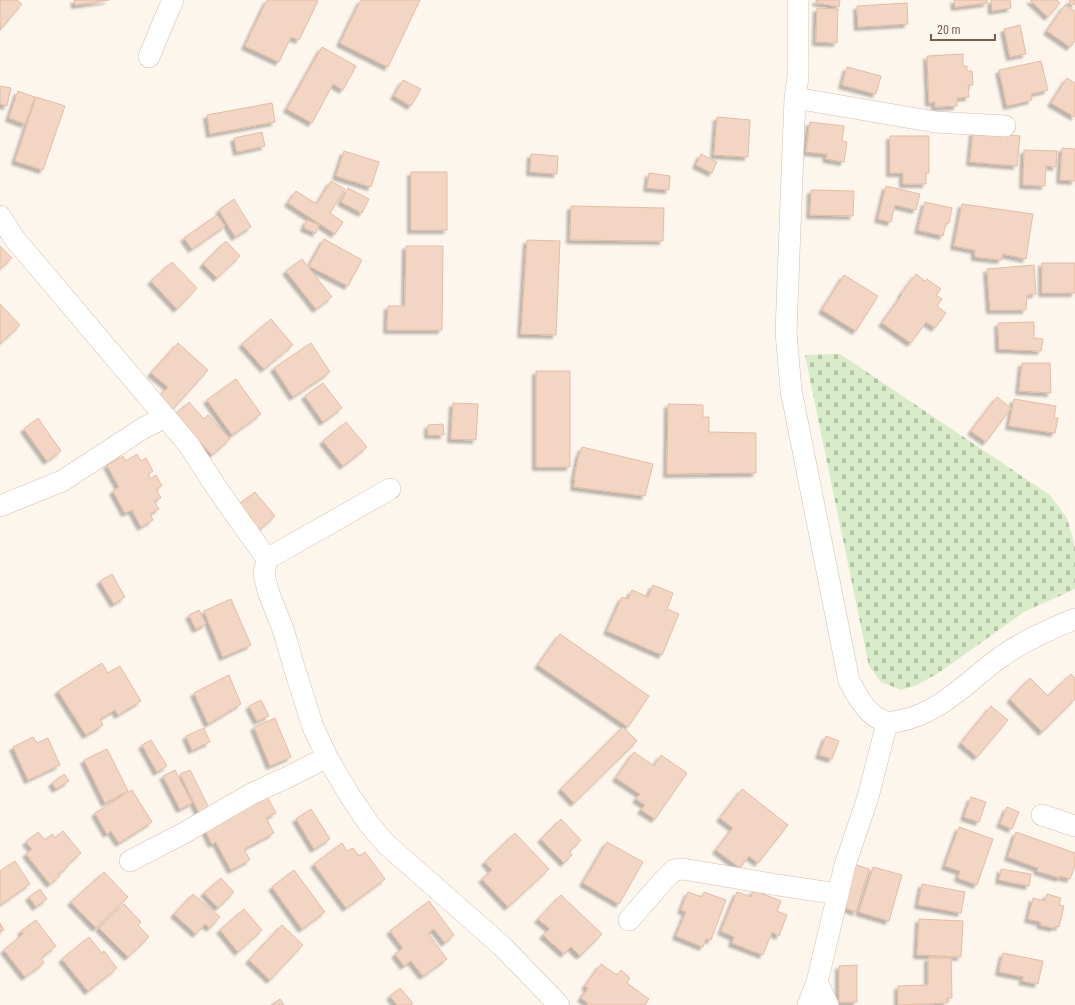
<svg xmlns="http://www.w3.org/2000/svg" width="1075" height="1005" font-family="'Roboto Condensed',sans-serif">
	<defs>
		<pattern id="cemetery-stones" width="16" height="16" patternUnits="userSpaceOnUse"><rect width="16" height="16" fill="#d8ecc9"/><path d="M2 7V4a2 2 0 0 1 4 0v3zM10 15v-3a2 2 0 0 1 4 0v3z" fill="#b4c2a5"/></pattern>
		<filter id="shadow"><feDropShadow dx="-3.5" dy="3.5" stdDeviation="1" flood-color="#0004"/></filter>
	</defs>
	<rect width="100%" height="100%" fill="#fdf6ec"/>
	<!-- cemetery -->
	<path fill="url(#cemetery-stones)" d="M840 354 1050 495 1067 518 1075 547V589L1024 612 940 672 917 685 901 690 881 682 869 666 805 355Z"/>
	<!-- building -->
	<path fill="#f3d5c3" stroke="#e6bba3" filter="url(#shadow)" d="M1 0H17L22 4 0 30V1Z
		M74 0H109L75 5Z
		M267 0H316L318 1 299 40 291 37 279 62 245 46Z
		M361 0H420L388 67 340 43Z
		M816 0H840L839 7 816 2Z
		M954 0H987V3L955 7Z
		M991 0H1010L1011 8 992 11Z
		M1030 0H1057L1060 3 1048 17Z
		M1070 0H1075V5L1069 1Z
		M907 3 908 24 858 27 857 6Z
		M1065 5 1075 11V41L1070 47 1047 31Z
		M817 8 838 9 837 43 816 42Z
		M1020 25 1026 54 1010 57 1004 29Z
		M322 47 356 66 343 90 333 84 312 123 287 109Z
		M963 54V66H967V71H972L973 85H968L969 97 957 98V106L935 107V102L929 103 927 56Z
		M1041 61 1048 90 1031 94 1032 100 1007 106 999 70Z
		M847 67 881 76 876 94 842 85Z
		M1067 78 1075 83V117L1051 103Z
		M403 80 421 89 411 106 394 96Z
		M0 86 11 88 7 106 0 104Z
		M18 91 35 97 25 124 9 118Z
		M36 97 65 106 43 170 15 161Z
		M272 103 275 122 210 134 207 115Z
		M717 117 750 120 748 157 714 155Z
		M810 122 844 126 842 141 847 142 844 162 826 159 827 154 806 152Z
		M262 132 265 146 237 152 234 138Z
		M973 132 1020 136 1017 166 970 162Z
		M890 136H929V173H926V184H903V173H890Z
		M1062 148 1075 149V181L1060 180Z
		M1024 150 1057 151 1056 167 1046 166 1045 186 1023 185Z
		M344 151 379 162 371 187 336 176Z
		M531 154 558 156 557 174 530 172Z
		M701 154 717 162 712 173 696 165Z
		M411 172H447V230H411Z
		M649 173 670 176 669 190 647 188Z
		M331 181 345 189 330 213 343 222 335 234 288 203 296 191 317 204Z
		M886 186 920 194 916 210 895 205 891 222 878 219Z
		M348 188 369 199 362 213 341 202Z
		M811 190 854 191 853 216 810 215Z
		M234 199 251 227 235 237 219 210Z
		M925 202 952 208 949 223H946L943 236 918 230Z
		M962 204 1033 214 1026 259 1003 254 1001 260 975 257V250L954 246Z
		M571 206 664 208 663 241 570 240Z
		M217 215 225 226 192 249 184 238Z
		M307 220 319 225 316 233 304 228Z
		M324 239 362 260 348 286 309 266Z
		M527 240 560 241 556 335 521 334Z
		M226 241 240 256 217 278 203 264Z
		M0 246 12 258 0 269Z
		M406 246H443L442 330H387L388 306H405Z
		M302 259 332 297 316 309 286 271Z
		M172 262 197 288 177 309 151 281Z
		M1042 263H1075V293H1042Z
		M1034 265 1036 294 1027 295 1026 310H990L987 269Z
		M916 274 925 281 927 279 941 289 936 295 942 299 937 306 946 313 935 328 926 322 911 343 882 323 902 295 901 294Z
		M844 275 878 296 856 331 822 310Z
		M0 304 20 325 0 344Z
		M271 319 293 345 264 369 242 344Z
		M1034 322V338L1043 339 1041 351 999 349 998 323Z
		M178 343 208 370 173 409 160 396 168 387 151 373Z
		M311 343 330 372 293 397 274 368Z
		M1022 363H1050L1051 393 1019 391Z
		M536 371H570V467H536Z
		M236 379 261 414 232 435 207 400Z
		M323 383 342 408 323 422 305 396Z
		M997 397 1011 408 986 442 971 431Z
		M1014 399 1056 406 1054 418H1058L1055 433 1009 426Z
		M189 402 204 419 208 415 230 439 212 455 201 443 196 447 171 418Z
		M453 403 478 404 476 440 451 439Z
		M668 404 703 405V417H709V432L756 433V473L667 474Z
		M38 418 61 451 47 461 24 429Z
		M346 422 367 447 343 466 323 441Z
		M443 424 444 435H428V425Z
		M582 447 653 464 645 496 574 487 575 480H574L579 454H580Z
		M137 454 141 461 146 458 153 471 148 474 150 479 156 475 162 486 156 489 161 498 154 501 159 509 150 514 153 520 141 527 132 510 125 513 113 491 119 487 107 465 123 456 126 461Z
		M255 492 275 516 259 530 238 505Z
		M112 574 125 597 114 604 100 581Z
		M653 585 673 593 667 609 679 614 662 655 607 631 622 597 628 599 632 590 648 597Z
		M231 599 251 645 223 657 204 611Z
		M199 610 206 624 196 629 189 615Z
		M560 634 649 696 628 727 538 665Z
		M102 663 108 673 120 666 141 701 118 715 115 710 100 719 103 725 86 735 58 691Z
		M1071 674 1075 678V699L1042 732 1010 699 1030 678 1048 696Z
		M229 675 241 704 208 724 194 693Z
		M261 700 269 716 257 721 249 706Z
		M991 706 1008 720 977 757 961 743Z
		M275 718 291 757 270 766 254 727Z
		M623 727 637 741 574 803 561 789Z
		M204 728 210 742 192 750 186 736Z
		M826 736 839 741 832 759 819 755Z
		M33 737 37 743 48 738 60 765 28 780 13 747Z
		M151 740 167 766 157 772 142 745Z
		M107 749 128 791 105 803 84 760Z
		M634 752 654 766 661 755 687 773 655 819 641 810 645 805 636 799 640 794 616 778Z
		M175 770 192 803 180 809 163 776Z
		M190 770 209 808 199 813 180 774Z
		M64 774 69 781 56 789 52 783Z
		M742 789 788 825 758 863 749 856 740 868 716 850 733 828 720 818Z
		M132 790 152 822 119 843 111 831 107 834 95 813Z
		M265 793 276 813 266 818 274 833 244 849 250 860 231 870 216 842 212 844 203 826Z
		M971 797 986 802 979 822 964 817Z
		M1007 807 1019 812 1012 829 1000 824Z
		M311 809 330 839 314 849 296 819Z
		M561 819 581 840 569 852 572 855 564 863 541 839Z
		M959 827 993 839 977 885 958 878 960 871 945 866Z
		M63 831 81 853 67 865 68 867 58 874 60 876 50 884 26 854 32 849 26 842 38 832 45 840 52 834 55 838Z
		M1016 832 1075 853V866L1070 879 1060 876V878L1037 871 1038 868 1008 857Z
		M515 833 549 869 508 907 482 879 492 870 485 862Z
		M607 842 643 862 619 904 583 883Z
		M342 843 347 851 353 848 359 856 365 852 385 879 346 908 314 864Z
		M15 861 30 884 0 905V871Z
		M854 864 869 869 856 912 841 906Z
		M873 867 902 875 889 921 859 912Z
		M1001 869 1031 874 1029 886 999 880Z
		M294 870 325 912 302 929 272 887Z
		M104 872 128 897 96 928 71 902Z
		M221 878 234 892 218 908 204 893Z
		M922 884 965 892 961 913 918 905Z
		M40 889 47 899 36 907 29 897Z
		M753 890 781 901 777 911 787 915 779 936 772 932 763 955 732 943 734 937 721 931 737 892 751 897Z
		M688 892 702 897 704 892 726 900 711 940 706 939 703 947 676 936 686 912 681 910Z
		M193 894 220 917 210 928 205 924 196 934 174 914Z
		M1047 894 1061 898 1059 905 1064 906 1059 927 1055 926 1054 928 1040 925 1041 922 1028 919 1033 898 1045 901Z
		M561 895 602 934 580 956 571 947 564 954 543 935 550 929 538 919Z
		M429 901 454 935 445 943 434 929 428 933 447 959 423 976 411 961 404 966 395 954 403 948 390 931Z
		M124 904 141 922 138 925 149 937 128 957 99 928Z
		M244 909 262 930 238 952 220 930Z
		M919 919 963 921 961 957 917 955Z
		M36 920 56 946 41 958 44 963 25 977 4 950 23 934 21 931Z
		M0 923 4 930 0 932Z
		M282 925 303 945 270 980 249 960Z
		M89 937 102 953 104 951 117 968 88 991 62 959Z
		M1003 953 1043 961 1038 984 1022 981 1024 977 999 972Z
		M928 958H951L952 998H947V1003L898 1005V986L928 985Z
		M601 964 617 975 621 970 630 978 627 983 649 999 645 1005H587L588 1003 581 998 588 988 585 986Z
		M857 965V1002H839V966Z
		M400 988 413 1003 411 1005H397L390 996Z
		M280 999 284 1005H271Z"/>
	<g fill="none" stroke-linecap="round" stroke-linejoin="round">
		<defs>
			<path id="minor" d="M798 0V77L795 98 786 332 791 390 849 681C858 697 867 716 886 722 890 724 895 722 898 721 939 715 970 679 1002 656 1024 641 1050 629 1075 619
				M149 57 163 23 173 0
				M795 98 935 122 1005 126
				M0 216 14 238 30 257 189 445 218 490 267 559 390 489
				M0 506 62 481 145 427 166 417
				M267 559 264 574 268 591 284 632 294 667 313 727 327 757 350 796 369 824 386 844 502 946 559 1005
				M1042 815 1075 826
				M130 861 184 833 251 794 288 777 327 757
				M629 920 663 881 674 870 683 869 778 885 838 894
				M817 982 828 1005
				M808 1005 817 982 845 865 868 797 887 723"/>
		</defs>
		<!-- minor casing -->
		<use href="#minor" stroke="#d1beb0" stroke-width="22"/>
		<!-- minor -->
		<use href="#minor" stroke="#fff" stroke-width="21"/>
	</g>
	<!-- scale -->
	<path d="M931 34v6h64v-6" fill="none" stroke="#7a5c4d" stroke-width="2"/>
	<text x="937" y="34" font-size="12" fill="#7a5c4d" stroke="#fffaf3" stroke-width="3" paint-order="stroke">20 m</text>
</svg>
